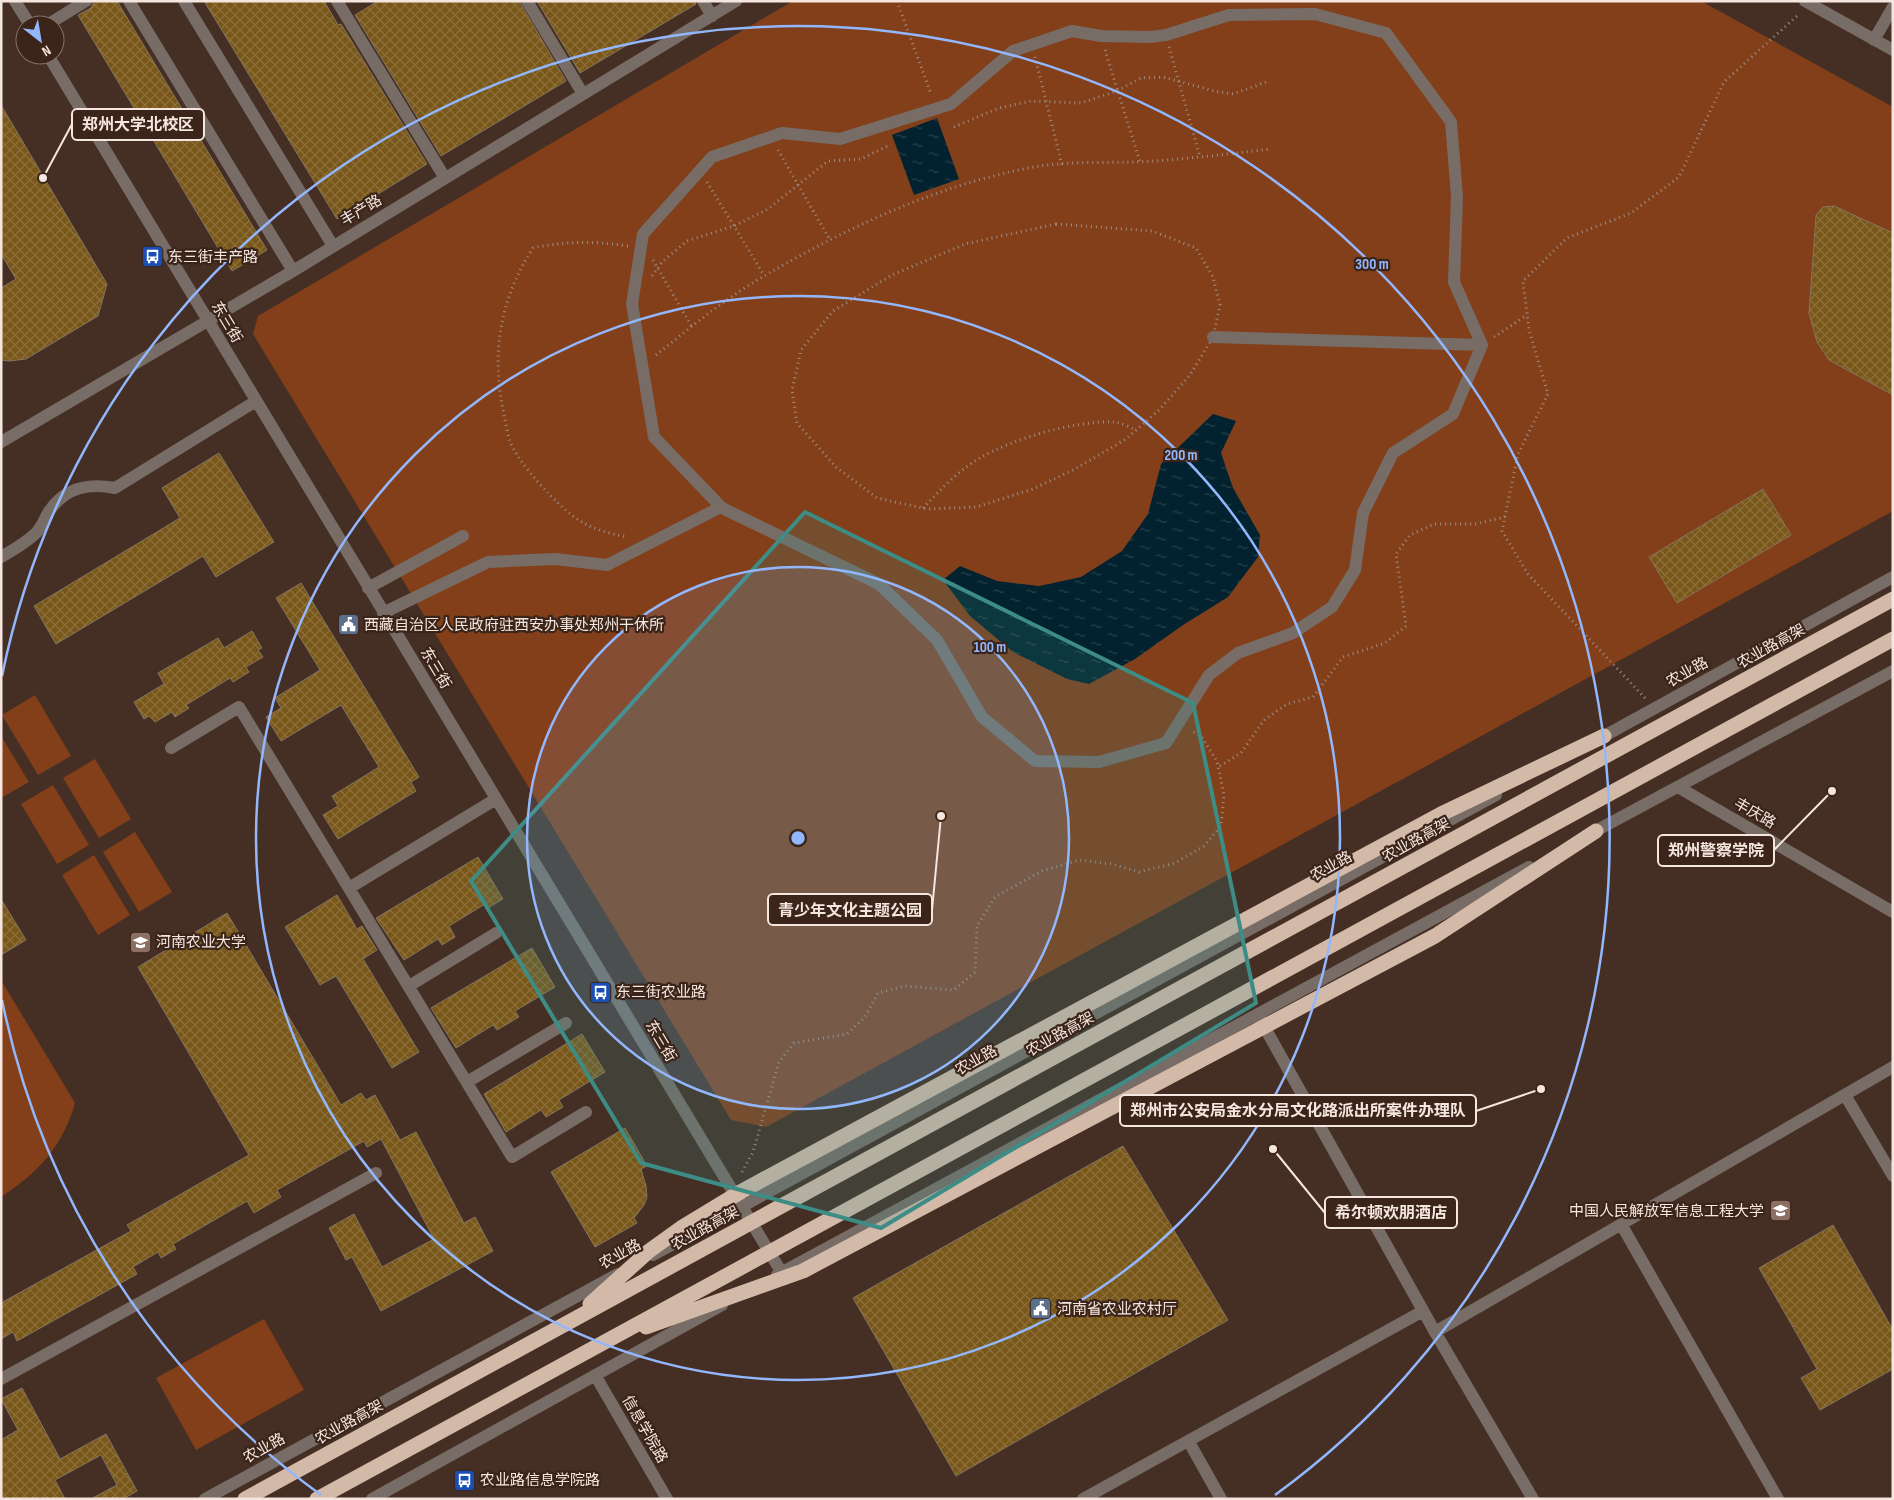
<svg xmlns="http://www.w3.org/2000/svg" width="1894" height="1500" font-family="'Sofia Sans Condensed','Noto Sans SC',sans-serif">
	<defs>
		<pattern id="water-ripples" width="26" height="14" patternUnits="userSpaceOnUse" patternTransform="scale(1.25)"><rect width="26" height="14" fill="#01222e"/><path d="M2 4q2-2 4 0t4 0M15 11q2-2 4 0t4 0" fill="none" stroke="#27424c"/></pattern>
		<pattern id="building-cross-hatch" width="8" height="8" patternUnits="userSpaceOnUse" patternTransform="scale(1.25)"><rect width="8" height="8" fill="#785719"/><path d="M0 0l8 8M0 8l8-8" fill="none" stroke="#8c6f3a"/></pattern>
	</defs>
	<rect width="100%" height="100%" fill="#452f24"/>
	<!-- green -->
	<path fill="#823f19" d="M793 1H1701L1893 107V511L766 1127 731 1120 253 334 258 316Z
		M35 695 71 756 38 775 2 715Z
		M1 736 29 782 1 798Z
		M95 759 131 819 99 838 63 778Z
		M53 785 89 845 57 864 21 804Z
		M135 832 172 892 139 912 103 852Z
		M94 855 130 915 98 935 62 875Z
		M1 980 75 1103C63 1146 38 1173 1 1197Z
		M264 1319 304 1390 196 1450 156 1378Z"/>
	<!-- water -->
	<path fill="url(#water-ripples)" d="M937 118 959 179 914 195 892 135Z
		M1213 414 1236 421 1221 453 1233 488 1260 535 1258 557 1228 597 1183 625 1135 659 1089 684 1067 679 1013 652 970 616 943 580 960 566 997 581 1039 586 1081 577 1122 551 1148 514 1161 464Z"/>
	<!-- building -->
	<path fill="url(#building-cross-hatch)" stroke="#84755e" d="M94 1H117L267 250 232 271 78 15 91 8Z
		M204 1H324L338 25 341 24 427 164 337 219Z
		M378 1H519L566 81 441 156 355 15Z
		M537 1H695L696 4 580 73Z
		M1 105 107 284 98 316 26 359 9 361 1 360V288L16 279 1 254Z
		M1834 206 1893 233V395L1829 360 1817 342 1809 313 1816 215 1823 207Z
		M219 453 274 542 216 577 203 556 56 644 34 606 180 518 162 488Z
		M1763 489 1791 535 1677 603 1649 557Z
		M301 583 419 777 411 782 416 791 338 839 323 815 338 806 332 796 379 767 341 705 281 741 266 717 281 708 275 698 320 670 276 598Z
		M252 631 262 648 258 650 263 657 246 667 249 672 233 682 230 678 186 705 189 708 175 717 172 712 155 722 149 716 144 719 134 702 164 684 158 673 218 638 224 648Z
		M478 857 503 899 488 908 485 904 449 926 455 937 442 945 438 939 404 960 376 918Z
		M337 895 357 929 362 926 377 950 363 959 419 1052 392 1068 336 976 320 985 285 927Z
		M1 899 26 940 1 955Z
		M227 913 341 1105 361 1093 366 1100 375 1095 400 1140 416 1132 464 1223 475 1217 493 1251 381 1311 352 1257 346 1260 329 1228 354 1214 382 1267 434 1239 381 1139 367 1147 364 1141 277 1190 281 1197 254 1213 247 1201 173 1244 176 1249 161 1258 158 1252 133 1267 137 1274 17 1341 13 1332 1 1339V1303L131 1231 127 1225 249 1155 138 967Z
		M532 948 555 987 515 1011 519 1017 497 1030 493 1025 456 1048 431 1008Z
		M582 1034 605 1072 559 1100 563 1107 546 1117 541 1110 506 1132 484 1094Z
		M625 1128 647 1166 641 1169 646 1186 647 1197 644 1205 634 1218 637 1223 595 1247 551 1172Z
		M1123 1146 1228 1320 956 1476 853 1298Z
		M1833 1225 1893 1330V1369L1820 1410 1801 1378 1817 1369 1759 1268Z
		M22 1388 60 1459 106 1434 137 1491 123 1499H91L117 1485 101 1455 55 1480 65 1499H1V1440L18 1430 1 1399Z"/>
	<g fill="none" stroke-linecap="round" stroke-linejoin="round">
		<!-- path -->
		<path stroke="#a08d85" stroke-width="3" stroke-dasharray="1 4" stroke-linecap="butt" d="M897 1 931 94
			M1169 47 1200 157
			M1105 50 1140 162
			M1035 57 1062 165
			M954 127 999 108 1031 101 1081 103 1117 91 1141 78 1163 77 1214 91 1233 94 1266 82
			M778 150 830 240
			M707 182 764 275
			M1056 224 1152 231 1196 248 1213 277 1220 305 1213 337 1190 375 1159 410 1126 439 1075 469 1033 489 976 507 927 509 877 498 836 467 797 423 792 390 801 350 833 311 892 275 965 244Z
			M628 246C594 241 566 241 533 248 499 301 491 354 504 415 506 423 507 433 510 441 516 458 536 480 548 493 575 521 589 530 628 537
			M653 260 692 327
			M652 276 662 262 687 241 734 226 768 209 828 161 861 159 888 146
			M1494 337 1527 315
			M656 355C691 327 727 297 766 275 848 227 940 184 1034 167 1067 161 1103 163 1136 162 1182 160 1226 154 1271 149
			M923 508C940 490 957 472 978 459 1011 439 1076 420 1115 422 1121 423 1130 427 1136 430
			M1645 698 1528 574 1502 531 1518 454 1548 394 1529 330 1523 281 1567 238 1631 213 1679 177 1724 82 1798 15
			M1220 766 1241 753 1264 720 1287 704 1313 697 1343 657 1385 643 1406 626 1396 554 1410 535 1434 524H1475L1505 517
			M742 1172 753 1152 779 1062 794 1043 847 1034 865 1017 878 993 905 986 954 990 975 972 977 926 995 897 1042 871 1079 860 1112 864 1139 872 1175 863 1204 846 1221 826 1224 795 1217 761 1201 736 1190 730"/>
		<!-- minor -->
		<path stroke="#786d66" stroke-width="12" d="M15 1 30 25
			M129 1 293 271
			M184 1 333 246
			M337 1 445 178
			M527 1 583 94
			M703 1 712 16
			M1805 1 1893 50
			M1315 14 1386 33 1451 122 1457 197 1454 282 1482 345 1453 414 1393 453 1363 513 1355 570 1332 607 1293 633 1238 653 1209 675 1166 743 1099 762 1035 761 982 717 937 640 879 584 722 508 654 437 632 304 643 234 712 157 782 133 840 139 951 104 1013 51 1072 31 1101 36 1150 37 1166 35 1229 15Z
			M47 25 86 1
			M1874 40 1893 7
			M48 55 782 1273
			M1213 337 1482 345
			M1 442 293 271 736 1
			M1 557C13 550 26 543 36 533 42 527 45 517 50 510 66 487 89 483 115 488L256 401
			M368 588 463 536
			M383 613 488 562 555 559 607 565 719 508
			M1597 740 1893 577
			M171 748 239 707 512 1157 586 1112
			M1678 787 1893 912
			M1588 835 1893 671
			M349 888 496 799
			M409 986 496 933
			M1260 1019 1435 1332 1533 1499
			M467 1082 566 1023
			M1845 1095 1893 1176
			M1621 1224 1778 1499
			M653 1255 1496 795
			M777 1275 1529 867
			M1435 1332 1893 1067
			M595 1375 667 1499
			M1 1379 376 1173
			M1189 1442 1221 1499
			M205 1499 618 1274
			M372 1499 722 1305
			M1083 1499 1423 1311"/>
		<!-- highway -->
		<path stroke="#d3baa8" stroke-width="15" d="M590 1304 649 1251 681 1228 742 1191 1441 814 1604 736
			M646 1327 803 1271 1435 936 1596 831
			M245 1499 1893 599
			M317 1499 1893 639"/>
	</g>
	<!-- marked area -->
	<path fill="#3d8c85" fill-opacity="0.2" stroke="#3d8c85" stroke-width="4" stroke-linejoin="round" d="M805 512 1193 703 1256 1003 881 1228 641 1163 471 881Z"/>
	<!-- distance rings -->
	<circle cx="798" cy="838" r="271" fill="#93b7fd" fill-opacity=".12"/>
	<g fill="none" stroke="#93b7fd" stroke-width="2.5">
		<circle cx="798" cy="838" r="271"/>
		<circle cx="798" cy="838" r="542"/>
		<path d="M321 1495A812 812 0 0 1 2 1000M2 676A812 812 0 1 1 1275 1495"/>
	</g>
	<!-- icons -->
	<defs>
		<symbol id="bus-square" viewBox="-11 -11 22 22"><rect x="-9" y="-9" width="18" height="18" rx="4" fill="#1a4fb4" stroke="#3b251a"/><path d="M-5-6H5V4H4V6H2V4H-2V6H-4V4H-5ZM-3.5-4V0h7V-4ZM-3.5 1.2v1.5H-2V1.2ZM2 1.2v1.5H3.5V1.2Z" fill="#fff"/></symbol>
		<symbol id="civic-square" viewBox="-11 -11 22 22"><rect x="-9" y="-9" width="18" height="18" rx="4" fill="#5c6f8a" stroke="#3b251a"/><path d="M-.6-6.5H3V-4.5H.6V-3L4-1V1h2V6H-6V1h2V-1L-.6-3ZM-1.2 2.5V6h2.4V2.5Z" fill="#fff"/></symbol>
		<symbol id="university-square" viewBox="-11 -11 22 22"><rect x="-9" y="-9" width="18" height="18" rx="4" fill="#8d6e63" stroke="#3b251a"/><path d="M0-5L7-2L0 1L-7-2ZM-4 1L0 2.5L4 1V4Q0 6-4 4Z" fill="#fff"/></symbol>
	</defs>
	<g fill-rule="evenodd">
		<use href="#bus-square" x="140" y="244" width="25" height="25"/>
		<use href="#civic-square" x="336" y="612" width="25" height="25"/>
		<use href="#university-square" x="128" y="930" width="25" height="25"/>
		<use href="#bus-square" x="588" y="980" width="25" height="25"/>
		<use href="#university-square" x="1768" y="1198" width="25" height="25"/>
		<use href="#civic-square" x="1028" y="1296" width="25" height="25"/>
		<use href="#bus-square" x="452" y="1468" width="25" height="25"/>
	</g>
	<g text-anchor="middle" stroke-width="4.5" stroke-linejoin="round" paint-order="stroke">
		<!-- street labels -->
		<g font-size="15" fill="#f5e6df" stroke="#3b251a">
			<text transform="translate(361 210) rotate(-31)" y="5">丰产路</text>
			<text transform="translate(227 322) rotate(59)" y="5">东三街</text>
			<text transform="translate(1771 646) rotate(-29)" y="5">农业路高架</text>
			<text transform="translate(436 668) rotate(59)" y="5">东三街</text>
			<text transform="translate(1687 672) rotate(-29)" y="5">农业路</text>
			<text transform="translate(1755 813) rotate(30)" y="5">丰庆路</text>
			<text transform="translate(1416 840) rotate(-29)" y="5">农业路高架</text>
			<text transform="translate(1331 866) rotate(-29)" y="5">农业路</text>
			<text transform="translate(1060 1034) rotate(-29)" y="5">农业路高架</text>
			<text transform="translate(661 1041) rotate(59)" y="5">东三街</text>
			<text transform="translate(976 1060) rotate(-29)" y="5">农业路</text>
			<text transform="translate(705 1228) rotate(-29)" y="5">农业路高架</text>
			<text transform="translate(620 1254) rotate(-29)" y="5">农业路</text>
			<text transform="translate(349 1422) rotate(-29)" y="5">农业路高架</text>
			<text transform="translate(645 1429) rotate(60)" y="5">信息学院路</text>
			<text transform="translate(264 1448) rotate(-29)" y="5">农业路</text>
		</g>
		<!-- poi labels -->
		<g font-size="15" fill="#f5e6df" stroke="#3b251a" text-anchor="start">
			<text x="168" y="262">东三街丰产路</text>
			<text x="364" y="630">西藏自治区人民政府驻西安办事处郑州干休所</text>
			<text x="156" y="947">河南农业大学</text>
			<text x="616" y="997">东三街农业路</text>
			<text x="1764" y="1216" text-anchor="end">中国人民解放军信息工程大学</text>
			<text x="1057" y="1314">河南省农业农村厅</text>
			<text x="480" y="1485">农业路信息学院路</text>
		</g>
	</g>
	<circle cx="798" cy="838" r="8" fill="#93b7fd" stroke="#3b251a" stroke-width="2.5"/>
	<g font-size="15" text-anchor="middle" font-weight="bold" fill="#93b7fd" stroke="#3b251a" stroke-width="4.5" stroke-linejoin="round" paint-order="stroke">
		<text x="1372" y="269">300 m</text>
		<text x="1181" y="460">200 m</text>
		<text x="990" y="652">100 m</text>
	</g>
	<!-- callouts -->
	<path fill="none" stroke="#f5e6df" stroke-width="2" d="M43 178L72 124M1832 791L1774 850M941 816L932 910M1541 1089L1476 1111M1273 1149L1325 1213"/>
	<g fill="#f5e6df" stroke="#3b251a" stroke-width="2">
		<circle cx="43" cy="178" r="5"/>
		<circle cx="1832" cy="791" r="5"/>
		<circle cx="941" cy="816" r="5"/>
		<circle cx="1541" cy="1089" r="5"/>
		<circle cx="1273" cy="1149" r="5"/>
	</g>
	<g fill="#3b251a" stroke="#f5e6df" stroke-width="2">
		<rect x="72" y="109" width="132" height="31" rx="5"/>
		<rect x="1658" y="835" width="116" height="31" rx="5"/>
		<rect x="768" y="894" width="164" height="31" rx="5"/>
		<rect x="1120" y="1095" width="356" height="31" rx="5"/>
		<rect x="1325" y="1197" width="132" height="31" rx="5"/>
	</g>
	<g font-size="16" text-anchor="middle" font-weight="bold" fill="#f5e6df">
		<text x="138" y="130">郑州大学北校区</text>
		<text x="1716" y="856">郑州警察学院</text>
		<text x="850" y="916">青少年文化主题公园</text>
		<text x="1298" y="1116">郑州市公安局金水分局文化路派出所案件办理队</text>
		<text x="1391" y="1218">希尔顿欢朋酒店</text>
	</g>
	<!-- border -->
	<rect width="1894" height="1500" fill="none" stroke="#f5e6df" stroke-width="5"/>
	<!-- north arrow -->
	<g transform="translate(40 40) rotate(149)"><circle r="24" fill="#3b251a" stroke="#857269"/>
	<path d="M0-4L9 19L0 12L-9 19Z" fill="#93b7fd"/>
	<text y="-8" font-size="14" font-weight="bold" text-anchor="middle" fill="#f5e6df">N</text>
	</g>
</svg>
